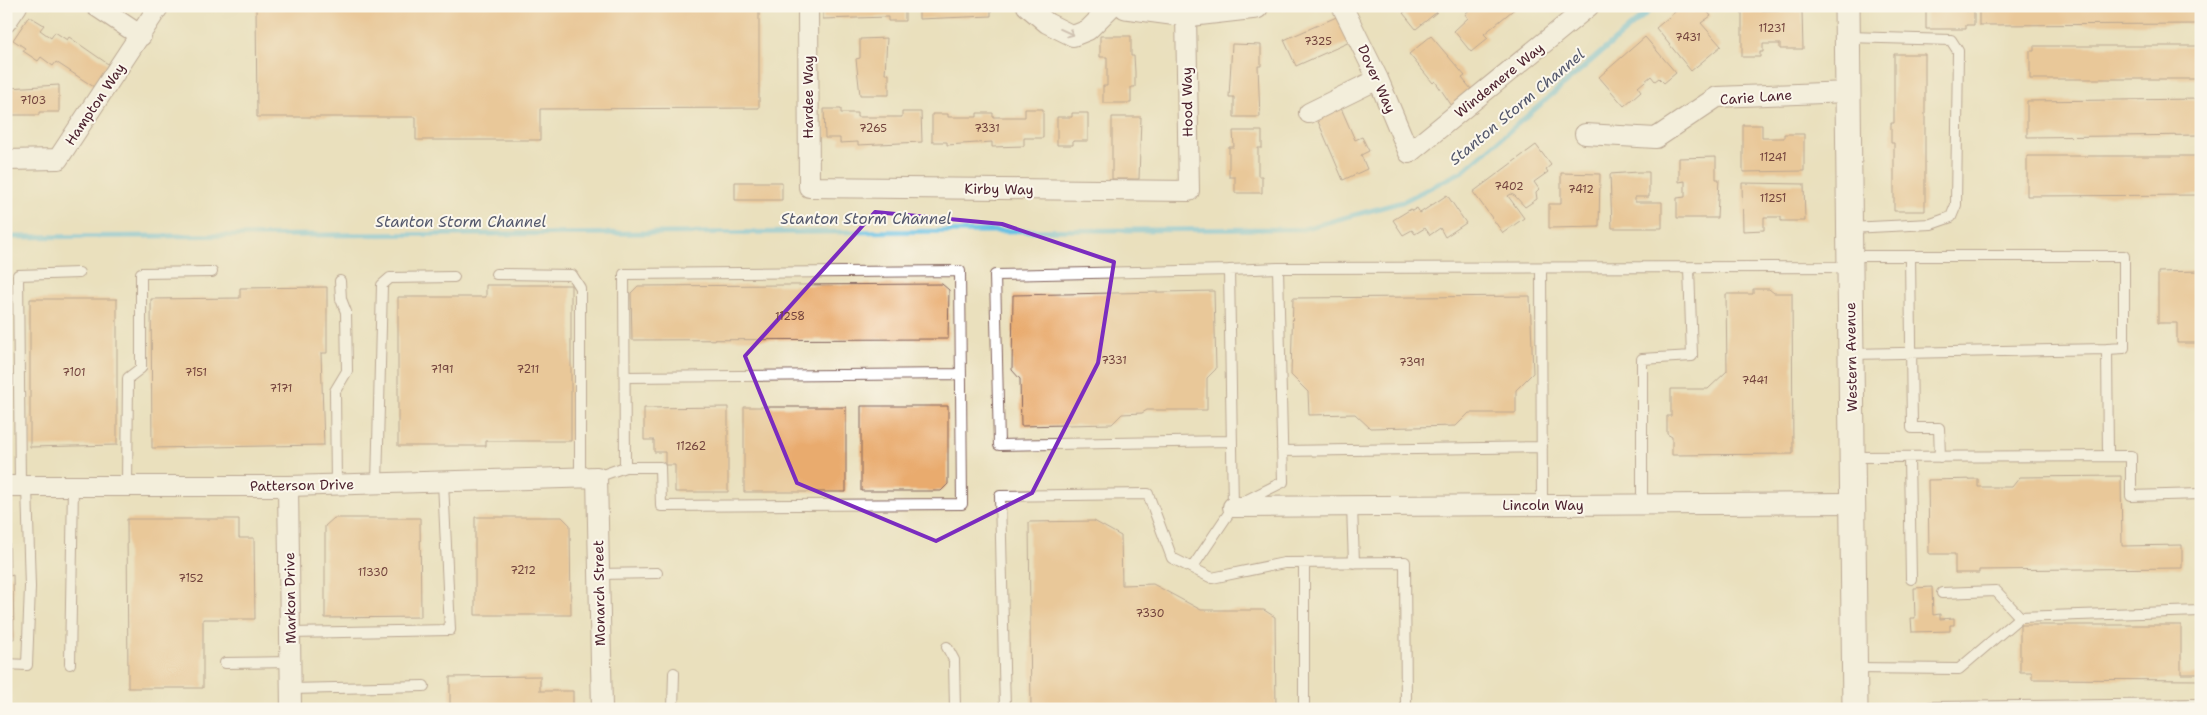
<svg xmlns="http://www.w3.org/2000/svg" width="2207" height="715" font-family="'Shantell Sans',sans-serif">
	<rect width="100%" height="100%" fill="#fbf7ec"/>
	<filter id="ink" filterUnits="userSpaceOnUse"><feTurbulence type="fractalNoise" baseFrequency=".02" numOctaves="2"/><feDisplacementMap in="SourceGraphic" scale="10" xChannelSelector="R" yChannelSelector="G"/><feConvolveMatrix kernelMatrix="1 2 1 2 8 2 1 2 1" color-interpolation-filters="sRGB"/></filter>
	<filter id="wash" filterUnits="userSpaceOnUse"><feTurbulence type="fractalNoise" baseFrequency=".0096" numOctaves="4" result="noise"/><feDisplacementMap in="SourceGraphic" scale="20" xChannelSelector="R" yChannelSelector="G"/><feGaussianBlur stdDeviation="1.12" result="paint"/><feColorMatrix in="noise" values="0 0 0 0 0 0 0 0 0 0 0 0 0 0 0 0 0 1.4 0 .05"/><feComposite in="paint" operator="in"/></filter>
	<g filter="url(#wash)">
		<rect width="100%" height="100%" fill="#eae0bd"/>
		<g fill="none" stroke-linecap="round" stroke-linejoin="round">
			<!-- stream -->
			<path stroke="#67c1e4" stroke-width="5" d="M6 237 1303 229 1402 202 1463 171 1655 6"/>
		</g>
		<g id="blocks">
			<!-- building -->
			<path fill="#e9ab6e" d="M256 6H759V108L540 109V140H416V117H257Z
				M823 6H905V21H888V17L823 19Z
				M919 6H991V16L919 19Z
				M1404 6H1432L1437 12 1416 29 1403 13 1407 10Z
				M1474 6H1518L1484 34 1488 38 1471 52 1454 31 1468 18 1465 14Z
				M1682 6H1703L1711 16 1701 23 1721 46 1691 71 1656 28Z
				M1926 6H1966V11L1974 10V25H1966V29H1926Z
				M1979 6H2201V24L1979 25Z
				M1781 10 1802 12 1803 49H1780V44H1763V52H1760V57H1742V11Z
				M1341 15 1352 41 1296 66 1284 40Z
				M29 16 44 25 40 30 51 38 55 32 67 40 69 37 108 64 94 87 56 62 53 66 41 57 38 61 23 51 25 48 13 40Z
				M1100 36H1131V56H1134L1135 72V87H1131V103H1103V86H1107V57H1100Z
				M1431 36 1465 76 1462 78 1471 89 1452 106 1435 81 1433 83 1409 54Z
				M1645 37 1676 73 1664 83 1659 78 1655 81 1651 76 1638 87 1641 91 1624 106 1599 77Z
				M887 38 885 74H889V95H860L856 59 860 58V39Z
				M1232 44 1261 45V66H1258L1260 117H1234V97H1229Z
				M2034 46H2201V79H2030V51H2034Z
				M1894 54H1925V211H1894V143H1891V123H1894Z
				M6 84H8V88L59 85V112H39V115H8Z
				M2201 99V135L2027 137V101Z
				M1341 108 1355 140 1362 137 1369 151 1361 155 1367 169 1343 180 1317 119Z
				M824 109H841V113H857V117H902V112H921L922 142 858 145V142L840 143V138H825Z
				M1025 109H1043V138H1024V146L992 147V142L947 145V142H932V114H948V117H977V113H993V117H1025Z
				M1072 113H1088V141H1073V145H1057V117H1072Z
				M1112 117H1141L1139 179H1112Z
				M1743 125H1762V138H1784V134H1804V171L1743 172Z
				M1233 131H1262V148H1258V176H1262V193H1235V177H1229V147H1234Z
				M1536 145 1551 165 1546 169 1548 172 1534 182 1539 189 1536 192 1537 199 1525 207 1515 196 1511 194 1508 196 1524 218 1503 233 1473 192Z
				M2027 156H2201V195L2027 196Z
				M1716 157V179H1719L1717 218H1677V198L1685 197V181L1679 182V158Z
				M1638 172H1649V197H1635V202H1662V228H1612L1610 174Z
				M1561 173 1600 174 1599 227 1549 228V204H1561Z
				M735 182H782V200H735Z
				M1742 183 1804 184 1805 221H1781V217H1764V230L1743 231Z
				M1447 195 1466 223 1445 237 1440 228 1430 235 1425 228 1415 234 1412 230 1403 235 1393 220 1411 209 1412 211 1417 208 1420 213Z
				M2201 271V343H2177V323H2158V272Z
				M942 284 949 290 948 339 632 340 631 293 638 286Z
				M486 285H571V441H486V446H398V297H486Z
				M327 287V353H321L324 445 152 448 151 299 240 298V288Z
				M1753 289H1769L1774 293H1792L1793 454 1672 455V437L1667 434V416H1671V389H1708L1727 371 1726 294H1753Z
				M1214 291 1216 369 1207 378V410H1147L1142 413 1122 414 1112 424 1021 426 1020 379 1012 370 1013 295Z
				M1530 296 1533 373 1516 390V413H1469L1456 426 1370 428 1355 414 1309 415 1308 392 1291 375 1293 298Z
				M30 299H117V445L30 447Z
				M861 406H948V484L941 491H861Z
				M728 407V492H675V465H665V452H654V440H644V408Z
				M744 407H846V492H744Z
				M2121 476 2122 546 2182 545V568L1979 570V573H1955V554H1929L1928 480 1978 479V487H2012L2020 477Z
				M475 517H562L570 525 571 615H475Z
				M334 518H420L421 617 325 618V526Z
				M6 519H9L10 576 13 575 14 639H6Z
				M127 519H239V538H254L255 619H203V688H128Z
				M1094 521 1121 536 1122 585 1153 584 1201 610H1264L1275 617 1276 709H1031L1029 522Z
				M1932 587 1933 615 1940 614V619L1954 618V625H1950V631L1912 632 1911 618H1915L1914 588Z
				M2020 625H2181V674H2201V680L2032 679V672H2020Z
				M540 676V691H573V709H450V677Z"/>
		</g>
	</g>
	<g filter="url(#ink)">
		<use href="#blocks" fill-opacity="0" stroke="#82635e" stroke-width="1"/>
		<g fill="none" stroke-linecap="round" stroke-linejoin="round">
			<defs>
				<path id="service" d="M1848 37 1951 40 1958 51 1956 205 1951 217 1931 224 1850 228
					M1850 256H1910
					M1541 269 1542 505
					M1229 270 1278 268
					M496 274 572 275 580 288V477
					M1851 354 2107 349 2108 456
					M625 377 961 374
					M1231 441 999 445 995 275 1229 270 1233 507
					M1282 451 1542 447
					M1852 457 2131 456V496L2201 494
					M1909 457 1911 579
					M1940 457 1939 428H1912L1910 256H2124V348L2107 349
					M597 477 625 467H660L661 506 962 504 960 271 624 274 625 467
					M377 484 382 285 390 278 454 277
					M336 485 335 391 347 371 346 312 341 299 340 281
					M20 486 18 275 79 273
					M127 486 128 378 141 368V273L212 272
					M1642 504V359L1692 356 1689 268
					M1352 506 1354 563
					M1192 568 1233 507 1283 482 1278 268 1849 267
					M599 574 657 573
					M1942 593 1996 591 2020 617
					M290 633 450 630 443 482
					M947 647 954 660 955 709
					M225 663 290 662
					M6 664 27 665 30 587 27 486
					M70 664 73 486
					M1855 668 1959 669 2020 617 2201 611
					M291 689 424 686
					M673 709 674 673
					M1005 709 1000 496 1148 494 1172 558 1212 578 1284 563 1405 562 1406 709
					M1304 709V563
					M1930 709 1931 707 2201 704"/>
				<path id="minor" d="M96 6 141 36
					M808 6 809 187 1189 191 1186 14
					M1027 6 1047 23 1073 36 1088 30 1112 6
					M1342 6 1378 79 1409 153 1589 6
					M6 22 17 6
					M1309 113 1378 79
					M1585 134 1656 138 1717 97 1848 92
					M6 160 58 159 159 6
					M6 486H288L597 477 602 709
					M288 486 291 709
					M1233 507 1853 503"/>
				<path id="tertiary" d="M1126 6 1186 14 1256 6
					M1847 6 1855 709"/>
			</defs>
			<!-- service casing -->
			<use href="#service" stroke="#82635e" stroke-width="12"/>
			<!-- minor casing -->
			<use href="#minor" stroke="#82635e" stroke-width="22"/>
			<!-- tertiary casing -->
			<use href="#tertiary" stroke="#82635e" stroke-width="27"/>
			<!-- service -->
			<use href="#service" stroke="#fff" stroke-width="10"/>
			<!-- minor -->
			<use href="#minor" stroke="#fff" stroke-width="20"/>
			<!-- tertiary -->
			<use href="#tertiary" stroke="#fff" stroke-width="25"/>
		</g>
		<!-- one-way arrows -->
		<defs><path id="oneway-shaft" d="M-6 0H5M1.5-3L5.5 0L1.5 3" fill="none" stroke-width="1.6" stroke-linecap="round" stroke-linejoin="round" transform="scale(1.25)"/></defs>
		<use stroke="#ae9aa0" href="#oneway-shaft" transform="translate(1067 32) rotate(24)"/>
	</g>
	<!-- marked area -->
	<path d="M0 0H2207V715H0ZM875 212 1002 224 1114 262 1098 363 1032 493 936 541 797 483 745 356Z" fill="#eae0bd" fill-opacity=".55" fill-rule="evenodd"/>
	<path fill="none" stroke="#7b2cbf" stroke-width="4" stroke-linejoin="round" d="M875 212 1002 224 1114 262 1098 363 1032 493 936 541 797 483 745 356Z"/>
	<g text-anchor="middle" stroke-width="4" stroke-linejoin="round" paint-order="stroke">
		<!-- number labels -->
		<g font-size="11" fill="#72423c">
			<text x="1772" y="32">11231</text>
			<text x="1688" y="41">7431</text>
			<text x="1318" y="45">7325</text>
			<text x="33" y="104">7103</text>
			<text x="873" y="132">7265</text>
			<text x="987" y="132">7331</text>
			<text x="1773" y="161">11241</text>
			<text x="1509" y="190">7402</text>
			<text x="1581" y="193">7412</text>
			<text x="1773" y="202">11251</text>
			<text x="790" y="320">11258</text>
			<text x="1114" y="364">7331</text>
			<text x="1412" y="366">7391</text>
			<text x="442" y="373">7191</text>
			<text x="528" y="373">7211</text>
			<text x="74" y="376">7101</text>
			<text x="196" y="376">7151</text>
			<text x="1755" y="384">7441</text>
			<text x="281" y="392">7171</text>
			<text x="691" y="450">11262</text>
			<text x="523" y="574">7212</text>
			<text x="373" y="576">11330</text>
			<text x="191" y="582">7152</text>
			<text x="1150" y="617">7330</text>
		</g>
		<!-- street labels -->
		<g font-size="14" fill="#4a1f2b" stroke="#fbf7ec">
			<text transform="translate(1377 79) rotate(66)" y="5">Dover Way</text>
			<text transform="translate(1499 80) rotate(-39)" y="5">Windemere Way</text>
			<text transform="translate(808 97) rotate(-90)" y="5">Hardee Way</text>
			<text transform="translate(1756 97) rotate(-4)" y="5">Carie Lane</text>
			<text transform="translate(1187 102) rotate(-91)" y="5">Hood Way</text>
			<text transform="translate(95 104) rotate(-56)" y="5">Hampton Way</text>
			<text transform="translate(999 189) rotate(1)" y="5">Kirby Way</text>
			<text transform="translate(1851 357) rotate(-91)" y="5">Western Avenue</text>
			<text transform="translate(302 485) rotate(-1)" y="5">Patterson Drive</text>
			<text x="1543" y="510">Lincoln Way</text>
			<text transform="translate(599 593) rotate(-91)" y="5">Monarch Street</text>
			<text transform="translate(290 598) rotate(-91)" y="5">Markon Drive</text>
		</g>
		<!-- water labels -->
		<g font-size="15" font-style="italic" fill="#54586c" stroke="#fbf7ec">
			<text transform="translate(1517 107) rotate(-40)" y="5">Stanton Storm Channel</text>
			<text x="866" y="224">Stanton Storm Channel</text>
			<text x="461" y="227">Stanton Storm Channel</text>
		</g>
	</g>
	<!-- margin -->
	<rect width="2207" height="715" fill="none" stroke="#fbf7ec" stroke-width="25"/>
</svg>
